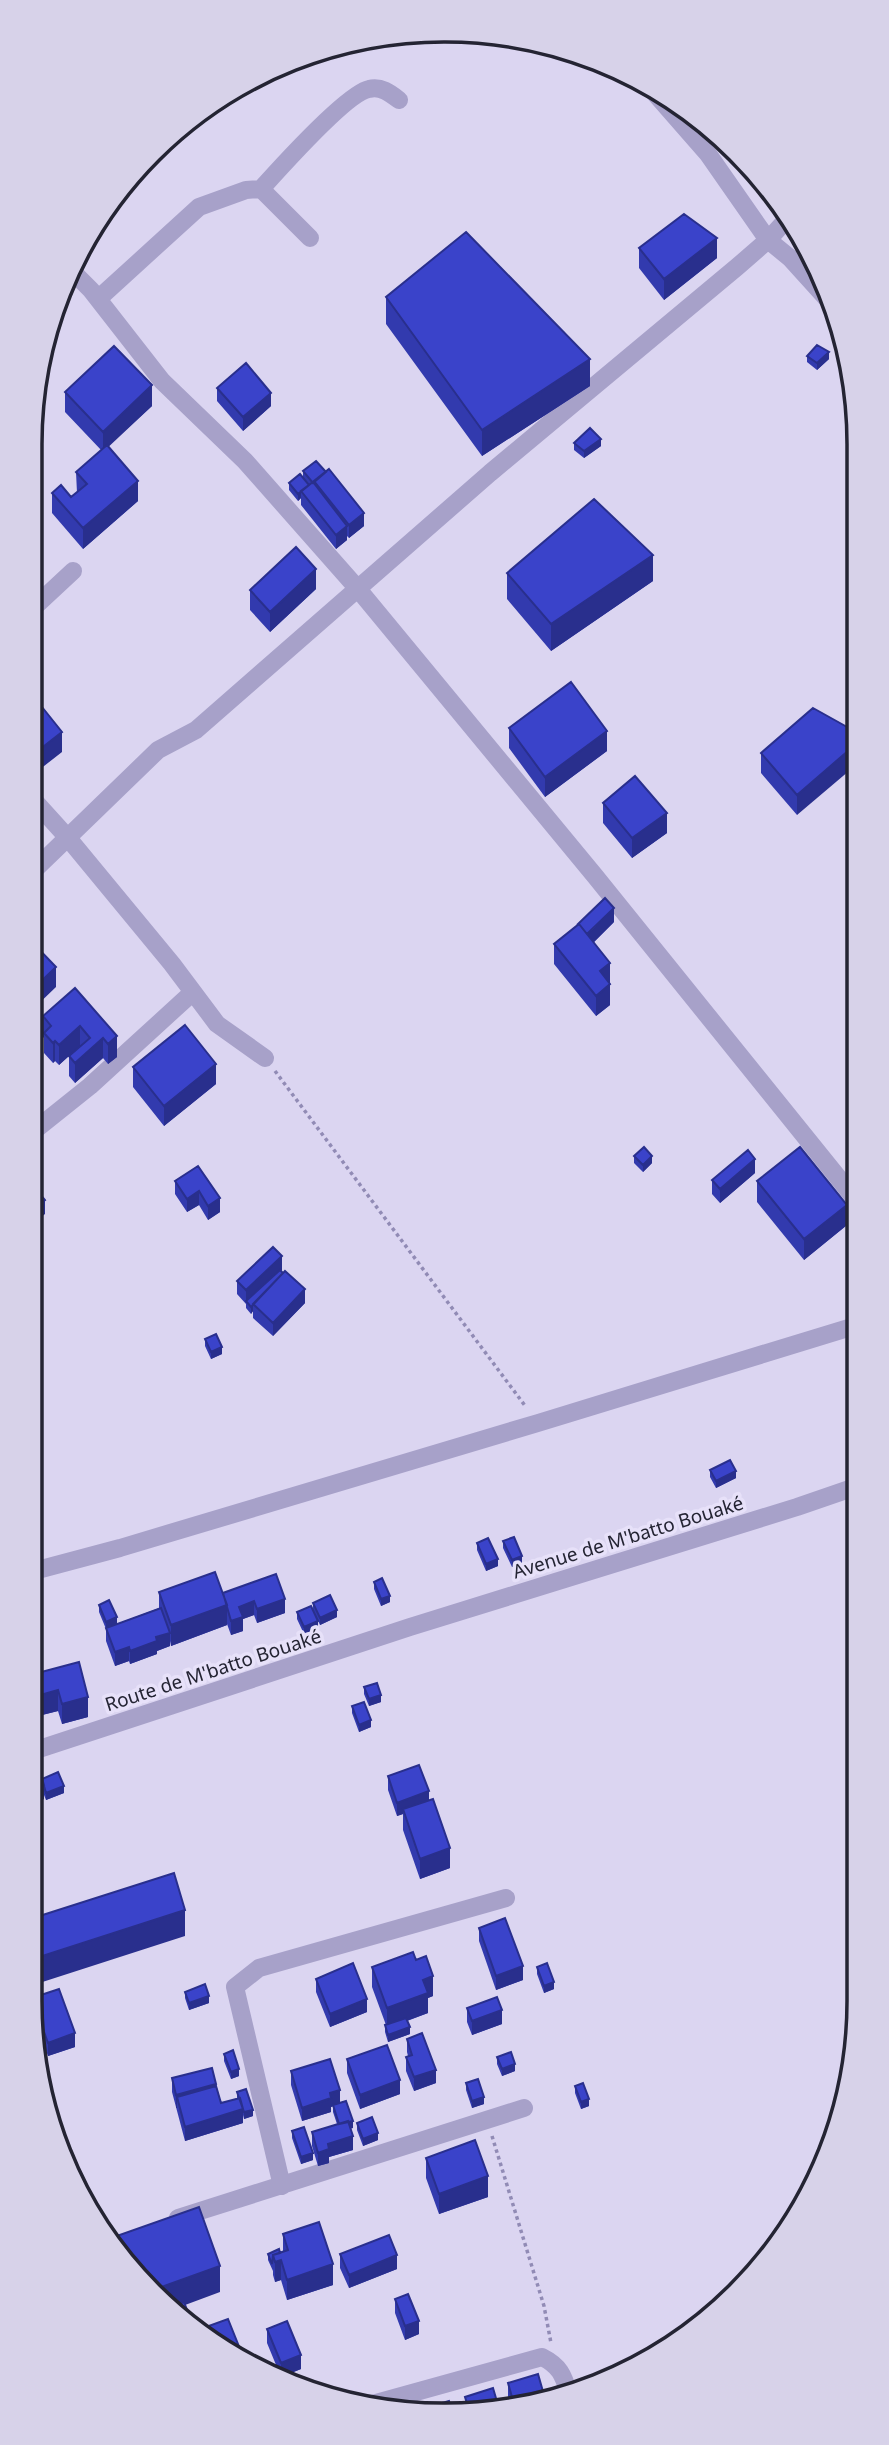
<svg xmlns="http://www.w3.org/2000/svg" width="889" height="2445" font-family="'Noto Sans',sans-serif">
	<rect width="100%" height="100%" fill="#dbd5f1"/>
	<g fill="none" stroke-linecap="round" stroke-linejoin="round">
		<!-- path -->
		<path stroke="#918bb5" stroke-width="3.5" stroke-dasharray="3.5 3.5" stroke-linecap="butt" d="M275 1071 526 1407
			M492 2136 544 2306 551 2343"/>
		<!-- minor -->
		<path stroke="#a7a1c9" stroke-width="18" d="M645 82 708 154 768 240 790 258 828 300
			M261 189 310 238
			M75 274 91 290 162 381 245 461 358 589 595 876 857 1201
			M98 299 199 207 246 190 261 189C279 169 347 93 369 89 381 86 390 93 399 100
			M30 611 73 571
			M30 796 68 838 172 964 217 1024 265 1058
			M30 874 158 750 196 730 490 473 737 267 768 240 788 218
			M30 1134 90 1086 193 992
			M30 1572 120 1548 538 1423 858 1325
			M282 2186 235 1987 259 1968 506 1898
			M178 2218 524 2108
			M369 2405 542 2357C560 2366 563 2375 569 2393"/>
		<!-- tertiary -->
		<path stroke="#a7a1c9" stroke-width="18" d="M30 1752 410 1627 797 1507 858 1486"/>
	</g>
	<!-- wall -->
	<path fill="#323aae" d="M745 161 756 171 773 196 763 200 745 175Z
		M639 248 717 258 664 300 639 268Z
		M386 297 590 386 482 456 386 324Z
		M807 356 829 359 817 370 807 362Z
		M217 388 271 406 243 431 217 401Z
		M65 392 152 406 108 446 138 501 83 549 52 513V493L71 497 77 493 76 472 102 451 65 412Z
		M574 443 601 446 584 458 574 450Z
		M303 471 364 526 349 538 347 536V540L336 549 301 505V498L298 501 289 490V483L303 478Z
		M507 573 653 581 551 651 507 599Z
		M316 589 270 632 250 610V590Z
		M813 708 797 815 761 773V753Z
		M509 728 607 751 545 797 509 748Z
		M603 803 667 833 632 858 603 823Z
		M614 922 594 942 610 983V1005L596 1016 554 964V944Z
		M75 988 117 1057 108 1064 103 1058 75 1083 69 1076V1056L80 1046 59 1065 55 1061 53 1063 44 1053V1038L43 1037V1016Z
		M133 1067 216 1084 164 1126 133 1087Z
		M634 1156 652 1163 643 1172 634 1163Z
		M198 1166 220 1212 208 1220 199 1205 187 1212 175 1194V1181Z
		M755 1173 720 1203 712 1194V1180Z
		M757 1181 847 1225 804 1260 757 1202Z
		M282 1270 281 1271 305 1303 273 1336 253 1318V1311L251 1314 246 1308V1304L237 1294V1281Z
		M205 1339 222 1354 211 1359 205 1346Z
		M858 1426V1451L851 1436V1429Z
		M710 1470 736 1478 716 1488 710 1477Z
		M503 1541 522 1563 512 1567 503 1548Z
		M477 1543 498 1566 486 1571 477 1550Z
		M276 1574 285 1613 257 1623 254 1615 243 1619V1631L231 1635 227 1624V1625L171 1646 170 1641V1646L157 1651V1654L130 1664 129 1661 115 1666 106 1641V1629L99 1612V1605L117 1624 159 1608V1592L223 1593Z
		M374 1582 390 1602 381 1606 374 1589Z
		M313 1603 337 1617 320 1625 313 1610Z
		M297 1612 318 1628 304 1634 297 1619Z
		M79 1662 88 1717 62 1724 58 1711 30 1718Z
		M364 1687 381 1702 369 1706 364 1694Z
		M352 1706 371 1727 359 1732 352 1713Z
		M30 1767 42 1779 64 1793 46 1800 44 1795V1799L30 1804Z
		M388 1776 429 1800 450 1868 420 1879 403 1830V1814L397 1816 388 1790Z
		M479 1928 523 1980 496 1990 479 1941Z
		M416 1960 433 1996 428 1998V2013L407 2021 410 2034 388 2042 385 2032V2025H386L372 1987V1967Z
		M537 1967 554 1989 544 1993 537 1974Z
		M316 1979 367 2012 330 2027 316 1992Z
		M185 1992 209 2003 189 2010 185 1998Z
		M32 1998 75 2047 48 2056 32 2012Z
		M467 2008 502 2024 472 2035 467 2022Z
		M407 2039 436 2083 414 2091 406 2071V2057L408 2056 407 2052Z
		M224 2054 239 2076 231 2079 224 2061Z
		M497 2057 515 2071 502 2076 497 2064Z
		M347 2059 400 2094 360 2109 347 2073Z
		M212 2068 221 2103 237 2099V2092L253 2116 244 2119 243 2115V2123L185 2141 172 2092V2078Z
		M291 2071 340 2103 353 2128H351L353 2150 329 2157V2163L318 2166 312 2146V2132L337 2124 333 2112V2106L331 2107V2112L302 2121 291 2085Z
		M466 2083 484 2104 472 2108 466 2090Z
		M575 2086 589 2106 581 2109 575 2093Z
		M357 2123 378 2140 363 2146 357 2130Z
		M292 2131 313 2160 301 2164 292 2138Z
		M426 2158 488 2197 439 2214 426 2178Z
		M283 2234 333 2285 287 2300 281 2280 275 2282 273 2275V2271L268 2260V2254L283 2252Z
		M340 2254 397 2269 349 2288 340 2268Z
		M395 2299 419 2334 405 2340 395 2313Z
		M267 2329 301 2369 281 2377 267 2343Z
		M508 2383 546 2402 510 2404 508 2397Z"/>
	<!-- shaded-wall -->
	<path fill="#292f8d" d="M763 181 773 196 763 200Z
		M717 238V258L664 300V279Z
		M829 352V359L817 370V363Z
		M590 359V386L482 456V430Z
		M152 385V406L103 452V432Z
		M271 393V406L243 431V417Z
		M601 439V446L584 458V451Z
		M138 481V501L83 549V528Z
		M301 491V498L298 501V494Z
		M364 513V526L349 538V525Z
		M347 526V540L336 549V535Z
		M653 555V581L551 651V624Z
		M316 569V589L270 632V612Z
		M607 731V751L545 797V777Z
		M62 732V752L30 777V757Z
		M856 744V765L797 815V795Z
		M667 813V833L632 858V838Z
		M614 908V922L587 949V935Z
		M610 963V983L600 991V971Z
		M56 967V987L30 1012V992Z
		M610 984V1005L596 1016V996Z
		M80 1026V1046L59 1065V1045Z
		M117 1036V1057L108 1064V1044Z
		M103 1038V1058L75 1083V1063Z
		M55 1041V1061L53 1063V1043Z
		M216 1064V1084L164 1126V1106Z
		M652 1156V1163L643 1172V1165Z
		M755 1159V1173L720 1203V1189Z
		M199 1191V1205L187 1212V1199Z
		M220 1198V1212L208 1220V1206Z
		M45 1200V1214L30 1226V1212Z
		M847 1205V1225L804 1260V1239Z
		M282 1256V1270L247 1303 246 1301V1304V1290Z
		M36 1281V1295L30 1300V1286Z
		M305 1289V1303L273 1336V1323Z
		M253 1304V1311L251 1314V1307Z
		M222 1347V1354L211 1359V1352Z
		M736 1471V1478L716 1488V1481Z
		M522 1556V1563L512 1567V1560Z
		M498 1559V1566L486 1571V1564Z
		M390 1596V1602L381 1606V1599Z
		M285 1599V1613L257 1623V1609Z
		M254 1601V1615L243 1619V1631L231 1635V1621L239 1607Z
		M227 1605V1625L171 1646V1625Z
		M337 1610V1617L320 1625V1618Z
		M117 1617V1624L106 1629V1622Z
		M318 1621V1628L304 1634V1627Z
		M170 1633V1646L157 1651V1654L130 1664V1651L156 1637Z
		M129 1647V1661L115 1666V1652Z
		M58 1690V1711L30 1718V1698Z
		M381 1695V1702L369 1706V1699Z
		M88 1697V1717L62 1724V1704Z
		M371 1720V1727L359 1732V1725Z
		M44 1785V1799L30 1804V1791Z
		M64 1786V1793L46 1800V1793Z
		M429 1791V1805L403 1809V1814L397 1816V1803Z
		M450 1848V1868L420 1879V1859Z
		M185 1910V1936L30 1986V1960Z
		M523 1966V1980L496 1990V1976Z
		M433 1976V1996L428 1998V2013L387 2028V2008L423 1980Z
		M554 1982V1989L544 1993V1986Z
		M209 1996V2003L189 2010V2003Z
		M367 1999V2012L330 2027V2014Z
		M502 2010V2024L472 2035V2021Z
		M410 2027V2034L388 2042V2035Z
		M75 2033V2047L48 2056V2043Z
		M515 2064V2071L502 2076V2069Z
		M239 2069V2076L231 2079V2072Z
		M436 2070V2083L414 2091V2077Z
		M400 2080V2094L360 2109V2095Z
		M216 2084V2098L177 2097V2108H176V2095Z
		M340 2090V2104L331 2107V2112L302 2121V2108L330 2093Z
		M484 2097V2104L472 2108V2101Z
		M589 2099V2106L581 2109V2102Z
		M243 2109V2123L185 2141V2127Z
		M253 2110V2116L244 2119V2112Z
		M353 2121V2128L340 2132V2125Z
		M378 2133V2140L363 2146V2139Z
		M353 2136V2150L329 2157V2163L318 2166V2153L328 2144Z
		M313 2153V2160L301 2164V2157Z
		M488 2176V2197L439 2214V2194Z
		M397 2255V2269L349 2288V2275Z
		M281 2260V2280L275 2282V2262Z
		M333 2264V2285L287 2300V2280Z
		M220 2266V2292L177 2308 153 2290Z
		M419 2321V2334L405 2340V2326Z
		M301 2355V2369L281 2377V2363Z"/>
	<!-- building -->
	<path fill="#3a43ca" stroke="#292f8d" stroke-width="2" d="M684 214 717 238 664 279 639 248Z
		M466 232 590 359 482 430 386 297Z
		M817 345 829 352 817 363 807 356Z
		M114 346 152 385 103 432 65 392Z
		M246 363 271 393 243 417 217 388Z
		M590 428 601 439 584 451 574 443Z
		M107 445 138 481 83 528 52 493 61 485 71 497 87 484 76 472Z
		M316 461 326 472 313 483 303 471Z
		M329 469 364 513 349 525 314 481Z
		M300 474 309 485 298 494 289 483Z
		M313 482 347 526 336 535 301 491Z
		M594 499 653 555 551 624 507 573Z
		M296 547 316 569 270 612 250 590Z
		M571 682 607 731 545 777 509 728Z
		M34 697 62 732 30 757V700Z
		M813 708 856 732V744L797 795 761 753Z
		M635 776 667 813 632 838 603 803Z
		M605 898 614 908 587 934 579 924 577 925Z
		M579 924 610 963 600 971 610 984 596 996 554 944Z
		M30 940 56 967 30 992Z
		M75 988 117 1036 108 1044 103 1038 75 1063 69 1056 90 1038 80 1026 59 1045 55 1041 53 1043 44 1033 51 1026 43 1016Z
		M185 1025 216 1064 164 1106 133 1067Z
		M644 1147 652 1156 643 1165 634 1156Z
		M800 1147 847 1205 804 1239 757 1181Z
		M748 1150 755 1159 720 1189 712 1180Z
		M198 1166 220 1198 208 1206 199 1191 187 1199 175 1181Z
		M30 1182 45 1200 30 1212Z
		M273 1247 282 1256 246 1290 237 1281Z
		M280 1270 283 1273 251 1307 246 1301Z
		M285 1271 305 1289 273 1323 253 1304Z
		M30 1274 36 1281 30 1286Z
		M216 1334 222 1347 211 1352 205 1339Z
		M858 1426V1444L851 1429Z
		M730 1460 736 1471 716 1481 710 1470Z
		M514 1537 522 1556 512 1560 503 1541Z
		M488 1538 498 1559 486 1564 477 1543Z
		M215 1572 227 1605 171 1625 159 1592Z
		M276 1574 285 1599 257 1609 254 1601 239 1607 243 1617 231 1621 223 1593Z
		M382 1578 390 1596 381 1599 374 1582Z
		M330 1595 337 1610 320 1618 313 1603Z
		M109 1600 117 1617 106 1622 99 1605Z
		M311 1606 318 1621 304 1627 297 1612Z
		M161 1608 170 1633 156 1637 157 1641 130 1651 129 1647 115 1652 106 1628Z
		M79 1662 88 1697 62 1704 58 1690 30 1698V1675Z
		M377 1683 381 1695 369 1699 364 1687Z
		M364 1702 371 1720 359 1725 352 1706Z
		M37 1764 44 1785 30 1791V1775L32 1774 30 1767Z
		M419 1765 429 1791 397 1803 388 1776Z
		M58 1772 64 1786 46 1793 42 1779Z
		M433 1799 450 1848 420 1859 403 1809Z
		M174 1873 185 1910 30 1960V1919Z
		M505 1918 523 1966 496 1976 479 1928Z
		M413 1952 416 1960 426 1956 433 1976 423 1980 428 1993 387 2008 372 1967Z
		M353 1963 367 1999 330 2014 316 1979Z
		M547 1963 554 1982 544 1986 537 1967Z
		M205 1984 209 1996 189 2003 185 1992Z
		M59 1989 75 2033 48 2043 32 1998Z
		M497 1997 502 2010 472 2021 467 2008Z
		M406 2018 410 2027 388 2035 385 2025Z
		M422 2033 436 2070 414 2077 406 2057 412 2055 407 2039Z
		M387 2045 400 2080 360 2095 347 2059Z
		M233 2050 239 2069 231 2072 224 2054Z
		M511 2052 515 2064 502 2069 497 2057Z
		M330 2059 340 2090 330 2093 331 2098 302 2108 291 2071Z
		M212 2068 216 2084 176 2095 172 2078Z
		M478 2079 484 2097 472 2101 466 2083Z
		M583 2083 589 2099 581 2102 575 2086Z
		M216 2086 221 2103 240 2098 243 2109 185 2127 177 2097Z
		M246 2089 253 2110 244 2112 237 2092Z
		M346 2101 353 2121 339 2124 333 2105Z
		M372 2117 378 2133 363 2139 357 2123Z
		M348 2121 353 2136 328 2144 329 2149 318 2153 312 2132Z
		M304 2127 313 2153 301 2157 292 2131Z
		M475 2140 488 2176 439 2194 426 2158Z
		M199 2207 220 2266 153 2290 133 2274 111 2238Z
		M319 2222 333 2264 287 2280 281 2260 275 2262 273 2255 288 2250 283 2234Z
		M389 2235 397 2255 349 2275 340 2254Z
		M279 2249 280 2253 273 2255 272 2264 268 2254Z
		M408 2294 419 2321 405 2326 395 2299Z
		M184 2302 189 2315 187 2316 174 2306Z
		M228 2319 244 2359 203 2328Z
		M287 2321 301 2355 281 2363 267 2329Z
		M538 2374 546 2402 514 2404 508 2383Z
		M493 2388 498 2405 468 2407 465 2397Z
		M449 2401 451 2408 421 2410V2409Z"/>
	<g text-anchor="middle" stroke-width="7" stroke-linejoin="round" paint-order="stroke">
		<!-- street labels -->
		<g font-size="19" fill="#242433" stroke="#e7e1f9">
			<text transform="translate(628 1537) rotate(-17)" y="7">Avenue de M'batto Bouaké</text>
			<text transform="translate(213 1670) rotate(-18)" y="7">Route de M'batto Bouaké</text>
		</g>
	</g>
	<!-- crop -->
	<path d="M0 0H889V2445H0ZM444 42H445A402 402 0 0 1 847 444V2001A402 402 0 0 1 445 2403H444A402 402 0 0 1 42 2001V444A402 402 0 0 1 444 42Z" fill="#d7d2e9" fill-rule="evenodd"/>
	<path fill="none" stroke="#242433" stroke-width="3.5" d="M444 42H445A402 402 0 0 1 847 444V2001A402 402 0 0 1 445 2403H444A402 402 0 0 1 42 2001V444A402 402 0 0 1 444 42Z"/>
</svg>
